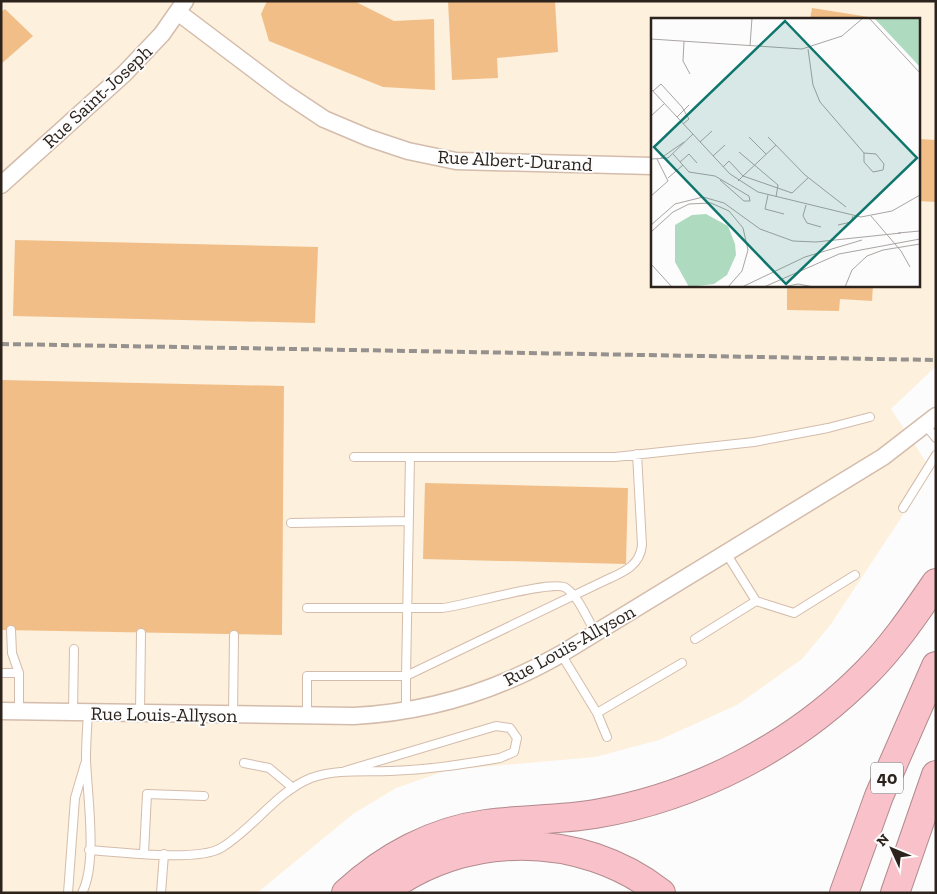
<svg xmlns="http://www.w3.org/2000/svg" width="937" height="894" font-family="'Zilla Slab',serif">
	<rect width="100%" height="100%" fill="#fcfcfc"/>
	<!-- industrial -->
	<path fill="#fdf0dc" fill-rule="evenodd" d="M1 1H936V366L891 409 932 471 831 624 802 659 737 705 659 740 595 757 448 770 396 788 353 814 257 893H1ZM652 19H918V285H652Z"/>
	<!-- building -->
	<path fill="#f2be88" d="M267 1H354L394 21 434 19 435 90 383 87 269 41 261 14Z
		M448 1H555L558 52 497 58 498 78 452 80Z
		M812 8 875 18V19H810Z
		M5 9 33 36 1 64V12Z
		M919 139 936 140V202L918 201Z
		M15 240 318 247 315 323 13 316Z
		M787 285H873L872 301 840 299 839 311 787 310Z
		M1 380 284 386 282 635 1 630Z
		M425 483 628 488 626 564 423 559Z"/>
	<g fill="none" stroke-linecap="round" stroke-linejoin="round">
		<defs>
			<path id="lane" d="M925 425 936 438
				M354 457H615L754 442 828 428 870 417
				M903 508 936 455
				M291 523 408 521
				M726 553 756 601 794 613 855 575
				M307 608H442C464 606 553 579 566 588 579 597 587 619 596 633
				M11 630 12 653 19 673
				M695 639 756 601
				M561 654 597 713 682 663
				M1 673H19V711
				M406 711V676L604 581C621 573 640 567 642 545L637 454
				M73 712 74 649
				M140 713 141 633
				M597 713 607 737
				M233 715 234 635
				M307 716V676H406L410 457
				M244 763 269 768 293 788
				M89 850C119 852 197 862 221 848 253 829 276 792 311 778 337 769 364 772 390 771 427 770 464 764 500 758L514 752 517 738 510 728 496 726 345 771
				M144 853 147 794 204 796
				M68 893 75 798 85 764
				M82 893C98 862 87 794 86 759 86 744 87 728 88 713
				M161 893 164 854"/>
			<path id="street" d="M179 13 285 93 324 119 369 138 408 151 456 161 652 166
				M1 185 124 74 162 34 185 1
				M1 711 354 716C428 712 497 691 561 654L883 457 936 416"/>
			<path id="highway" d="M346 893C385 857 433 831 486 824 522 819 559 820 595 814 696 797 794 746 866 673 893 646 914 615 936 583
				M382 893C463 830 580 830 661 893
				M844 893 879 796 936 666
				M895 893 936 775"/>
		</defs>
		<!-- lane casing -->
		<use href="#lane" stroke="#d4bcac" stroke-width="10"/>
		<!-- street casing -->
		<use href="#street" stroke="#d4bcac" stroke-width="19"/>
		<!-- highway casing -->
		<use href="#highway" stroke="#b18a8d" stroke-width="30"/>
		<!-- lane -->
		<use href="#lane" stroke="#fff" stroke-width="8"/>
		<!-- street -->
		<use href="#street" stroke="#fff" stroke-width="16"/>
		<!-- highway -->
		<use href="#highway" stroke="#f9c1c9" stroke-width="28"/>
		<!-- rail -->
		<path stroke="#95918e" stroke-width="4" stroke-dasharray="8 4" stroke-linecap="butt" d="M1 344 936 360"/>
	</g>
	<g text-anchor="middle" stroke-width="4" stroke-linejoin="round" paint-order="stroke">
		<!-- shield labels -->
		<rect fill="#fcfcfc" stroke="#6a6460" stroke-width="1" x="871" y="762.5" width="32" height="31" rx="4"/>
		<g font-size="18" font-weight="bold" fill="#2c231d">
			<text x="887" y="784">40</text>
		</g>
		<!-- street labels -->
		<g font-size="19" fill="#2c231d" stroke="#fcfcfc">
			<text transform="translate(97 96) rotate(-43)" y="7">Rue Saint-Joseph</text>
			<text transform="translate(515 160) rotate(3)" y="7">Rue Albert-Durand</text>
			<text transform="translate(569 645) rotate(-29)" y="7">Rue Louis-Allyson</text>
			<text transform="translate(164 714) rotate(1)" y="7">Rue Louis-Allyson</text>
		</g>
	</g>
	<!-- overview -->
	<g transform="translate(651 18)">
		<rect width="269" height="269" fill="#fcfcfc"/>
		<path d="M223 0H269V49L256 35ZM55 196 77 208 84 226 85 237 76 257 63 266 38 269 24 244V207L41 197Z" fill="#aedbc0"/>
		<path fill="none" stroke="#a9a5a3" stroke-width="1" d="M218 0 269 55M0 21 151 31 191 18 212 0M33 23 32 43 39 56M99 28 101 0M157 31 162 67 169 84 213 135M0 71 79 156 107 174 210 199 241 193 269 177M2 73 10 66 31 89 38 101 32 106M0 98 13 86M26 99 38 87M98 119 115 136M117 119 154 157 195 189M49 124 61 113M88 134 127 167 125 179M213 135 225 136 233 146 232 152 222 154 213 144ZM22 136 38 154 64 158 98 178 99 183H93L69 162M62 138 74 127M10 140 33 124M0 141 17 140 42 116M29 144 38 136 46 145M72 149 78 143 92 158 125 127M17 160 32 147M87 163 92 158 141 175 157 160M117 177 114 191 133 196M0 178 17 163 6 141M155 187 152 198 156 205 170 209M220 198 250 233 259 249M0 207 24 186 52 179 73 185 109 211 142 223 165 224 250 215M187 207 200 204 202 198M0 214 22 194 38 186 60 185 78 193 92 210 97 232 91 253 77 269M247 215 269 213M0 246 21 269M91 269 154 239 211 222M113 269 188 236 269 221M132 269 147 266 163 269M194 269 201 252 216 238 232 232 269 226"/>
		<path fill="#0f766e" fill-opacity="0.15" stroke="#0f766e" stroke-width="2.5" d="M134 3 266 140 135 266 3 129Z"/>
		<rect width="269" height="269" fill="none" stroke="#2c231d" stroke-width="2.5"/>
	</g>
	<!-- border -->
	<rect width="937" height="894" fill="none" stroke="#2c231d" stroke-width="5"/>
	<!-- north arrow -->
	<g transform="translate(892 849) rotate(314)" stroke="#fcfcfc" stroke-width="4" paint-order="stroke">
	<path d="M0-4L9 19L0 12L-9 19Z" fill="#2c231d"/>
	<text y="-8" font-size="14" font-weight="bold" text-anchor="middle" fill="#2c231d">N</text>
	</g>
</svg>
